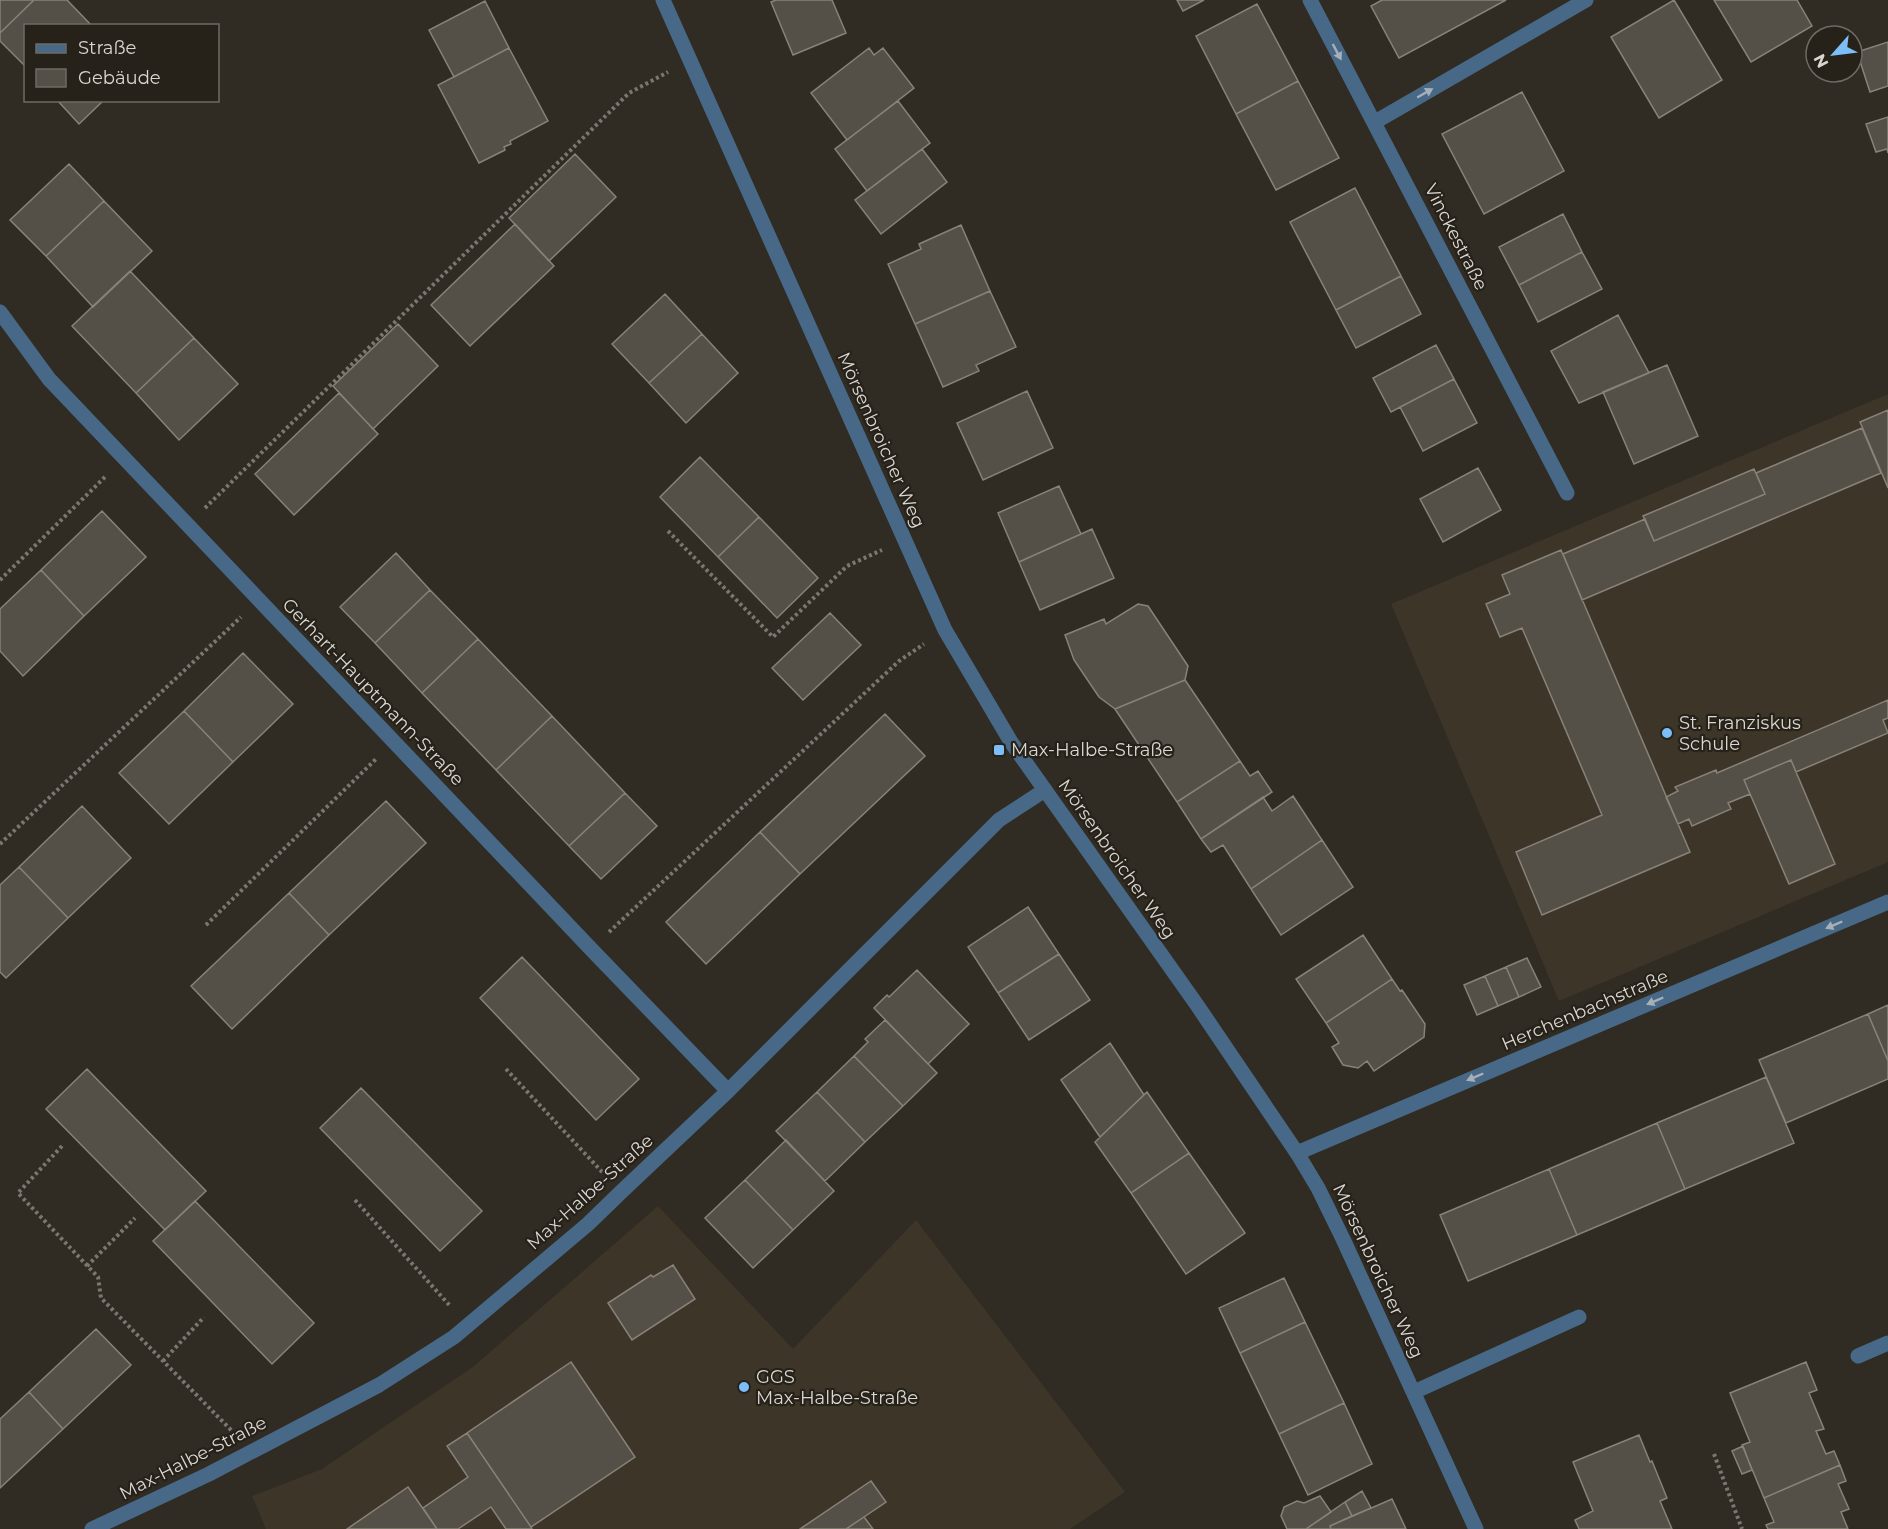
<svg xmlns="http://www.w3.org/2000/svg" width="1888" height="1529" font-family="Montserrat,sans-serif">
	<rect width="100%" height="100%" fill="#302b23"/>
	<!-- built -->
	<path fill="#3d3528" d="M1888 394V862L1559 1001 1391 604Z
		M658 1206 793 1349 916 1220 1125 1492 1070 1529H266L252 1496 322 1469 474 1366Z"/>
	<!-- building -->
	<path fill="#555047" stroke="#888279" stroke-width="1.5" d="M0 0H34L0 33Z
		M34 0H67L92 26H26V67L0 41V33Z
		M776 0H832L846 33 793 55 771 2Z
		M1177 0H1204L1183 11Z
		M1382 0H1506L1399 58 1371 6Z
		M1674 0 1722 80 1659 118 1611 37Z
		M1714 0H1797L1812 26 1751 62Z
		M485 1 509 48 454 77 429 30Z
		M1257 4 1298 81 1236 114 1196 36Z
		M1888 42V86L1870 92 1857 52Z
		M509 48 548 121 510 141 511 144 504 147 505 150 479 163 438 85Z
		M869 48 874 55 883 48 914 88 847 140 811 93Z
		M1298 81 1339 158 1276 190 1236 114Z
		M1522 92 1564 171 1484 214 1442 134Z
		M57 100H104L79 124Z
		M898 101 930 143 867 191 835 149Z
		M1888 117V153L1887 149 1876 152 1866 124Z
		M922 149 947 182 881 234 855 200Z
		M575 154 616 197 549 261 509 218Z
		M69 164 104 201 46 256 10 220Z
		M1355 188 1401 276 1336 310 1290 222Z
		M104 201 152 251 93 307 46 256Z
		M1563 214 1582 252 1519 285 1499 247Z
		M515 224 554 266 470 346 431 305Z
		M961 225 990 291 915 324 888 264 921 249 919 244Z
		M1582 252 1602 289 1538 322 1519 285Z
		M130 271 194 338 136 393 72 326Z
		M1401 276 1421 314 1356 348 1336 310Z
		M990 291 1016 347 976 365 979 371 943 387 915 324Z
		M665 294 702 334 649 383 612 344Z
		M1618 315 1649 373 1579 403 1551 351Z
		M398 324 438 366 373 429 333 386Z
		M702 334 738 373 686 423 649 383Z
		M194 338 238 384 179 440 136 393Z
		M1436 345 1454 379 1391 412 1373 378Z
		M1667 365 1698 436 1634 464 1603 392Z
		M1454 379 1477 423 1423 451 1400 407Z
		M1027 391 1053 448 983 480 957 423Z
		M339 393 378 434 294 515 255 474Z
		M1888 410V488L1860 422Z
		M1862 428 1881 473 1582 600 1563 554 1645 519 1654 541 1765 494 1756 473Z
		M700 457 759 517 718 557 660 497Z
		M1478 468 1501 510 1443 542 1420 499Z
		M1754 469 1765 494 1654 541 1643 516Z
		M1059 486 1081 534 1019 562 998 513Z
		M102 511 146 557 84 616 41 570Z
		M759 517 818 578 777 618 718 557Z
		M1092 529 1114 578 1040 610 1019 562Z
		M1561 550 1690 852 1542 915 1516 852 1602 815 1522 628 1500 637 1486 604 1510 594 1502 575Z
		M396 553 430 590 375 643 340 607Z
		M41 570 84 616 23 676 0 651V609Z
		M430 590 478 639 422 693 375 643Z
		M1138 604 1148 606 1188 666 1185 680 1115 709 1099 697 1074 660 1065 635 1104 619 1106 624Z
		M830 613 861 645 803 700 772 668Z
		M478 639 552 716 496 770 422 693Z
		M243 653 293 704 233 762 184 711Z
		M1185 680 1240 761 1177 802 1115 709Z
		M1888 700V718L1883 720 1888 733 1796 772 1791 760 1744 780 1750 794 1728 803 1731 809 1692 826 1689 819 1678 824 1666 797 1678 791 1675 787 1716 770 1717 773Z
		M184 711 233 762 169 824 119 773Z
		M885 714 925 756 800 874 760 832Z
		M552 716 625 793 569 846 496 770Z
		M1791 760 1835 864 1789 884 1744 780Z
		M1240 761 1250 776 1258 771 1272 792 1201 839 1177 802Z
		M625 793 657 826 601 879 569 846Z
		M1293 796 1322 840 1251 889 1223 845 1211 852 1201 839 1263 797 1272 811Z
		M386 801 426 843 329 935 289 893Z
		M82 806 131 858 68 918 19 867Z
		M760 832 800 874 706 964 666 922Z
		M1322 840 1353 887 1281 935 1251 889Z
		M19 867 68 918 6 978 0 972V885Z
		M289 893 329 935 232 1029 191 986Z
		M1028 907 1059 954 998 993 968 947Z
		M1363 935 1392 979 1326 1023 1296 979Z
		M1059 954 1090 1000 1029 1040 998 993Z
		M522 957 639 1079 596 1120 480 998Z
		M1527 958 1541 987 1519 997 1506 967Z
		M1506 967 1519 997 1498 1006 1485 976Z
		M917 970 969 1024 928 1064 874 1008 887 995 889 997Z
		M1485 976 1498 1006 1477 1015 1464 985Z
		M1392 979 1400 991 1402 990 1425 1024 1424 1037 1374 1071 1367 1061 1358 1068 1343 1065 1332 1047 1339 1043 1326 1023Z
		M1888 1005V1061L1868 1014Z
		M1868 1014 1888 1061V1079L1786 1123 1759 1060Z
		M885 1020 937 1073 903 1106 854 1056 868 1042 865 1039Z
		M1110 1043 1144 1095 1100 1137 1061 1080Z
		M854 1056 903 1106 865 1142 817 1092Z
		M87 1069 206 1191 165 1230 46 1109Z
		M1766 1077 1794 1143 1685 1189 1657 1123Z
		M361 1088 482 1211 440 1251 320 1128Z
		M817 1092 865 1142 825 1181 776 1131Z
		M1147 1092 1189 1153 1131 1193 1095 1142Z
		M1657 1123 1685 1189 1577 1235 1549 1169Z
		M786 1140 834 1191 793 1230 745 1180Z
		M1189 1153 1245 1233 1186 1274 1131 1193Z
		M1549 1169 1577 1235 1468 1281 1440 1215Z
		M745 1180 793 1230 753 1268 705 1218Z
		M195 1201 314 1323 272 1364 153 1241Z
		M673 1265 695 1299 632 1340 608 1303 651 1275 653 1277Z
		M1284 1278 1305 1322 1240 1353 1219 1308Z
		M1305 1322 1344 1403 1279 1434 1240 1353Z
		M96 1329 131 1365 63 1429 29 1392Z
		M571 1362 635 1457 531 1527 467 1433Z
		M1806 1362 1817 1390 1809 1393 1824 1429 1816 1431 1826 1454 1834 1451 1840 1465 1764 1498 1742 1445 1750 1442 1730 1393Z
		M29 1392 63 1429 0 1488V1419Z
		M1344 1403 1372 1464 1308 1495 1279 1434Z
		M467 1433 531 1527 532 1529H506L491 1507 458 1529H437L423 1508 468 1477 447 1446Z
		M1639 1435 1650 1462 1652 1461 1667 1498 1660 1501 1672 1529H1579L1575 1520 1593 1511 1573 1462Z
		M1743 1446 1752 1470 1742 1474 1732 1451Z
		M1840 1465 1846 1481 1838 1484 1849 1509 1841 1512 1848 1529H1768L1766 1525 1774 1522 1764 1498Z
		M871 1481 886 1502 864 1517 846 1529H800Z
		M408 1487 437 1529H347Z
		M1362 1491 1371 1508 1352 1516 1345 1502Z
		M1320 1496 1331 1512 1306 1529H1287L1281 1516 1284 1507 1297 1501 1304 1503Z
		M1392 1499 1406 1529H1331L1330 1526Z
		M1345 1502 1352 1516 1330 1526 1331 1529H1306Z
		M864 1517 873 1529H846Z"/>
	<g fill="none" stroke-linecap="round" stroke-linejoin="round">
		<!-- path -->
		<path stroke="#7b7770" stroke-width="4" stroke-dasharray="3 3" stroke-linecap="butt" d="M205 508 629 93 668 72
			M668 531 773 637 847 566 882 550
			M0 580 106 476
			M0 844 241 617
			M206 925 376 759
			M609 932 899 661 924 644
			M506 1069 604 1174
			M62 1146 18 1193 98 1277 101 1298 234 1433
			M355 1200 451 1307
			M87 1266 135 1218
			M163 1361 204 1317
			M1714 1454 1742 1529"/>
		<!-- service -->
		<path stroke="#476987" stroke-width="15" d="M1414 1392 1579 1317"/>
		<!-- minor -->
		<path stroke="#476987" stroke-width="15" d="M1310 0 1567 493
			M1375 122 1586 0
			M0 312 49 379 591 949 728 1091
			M1297 1153 1888 902
			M1858 1356 1888 1343
			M92 1529 209 1474 379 1385 454 1337 588 1224 621 1192 728 1091 999 820 1045 790"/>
		<!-- tertiary -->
		<path stroke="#476987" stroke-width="15" d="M663 0 945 630 1011 742 1197 1005 1297 1153 1318 1188 1343 1239 1476 1529"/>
	</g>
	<!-- one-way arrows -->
	<defs><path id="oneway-solid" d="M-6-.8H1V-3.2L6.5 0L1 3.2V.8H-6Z" transform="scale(1.5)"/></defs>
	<g fill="#a7b0b8">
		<use href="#oneway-solid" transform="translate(1337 52) rotate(62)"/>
		<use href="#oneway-solid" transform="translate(1425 93) rotate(-30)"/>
		<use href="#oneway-solid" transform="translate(1834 925) rotate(157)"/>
		<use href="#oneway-solid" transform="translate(1655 1001) rotate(157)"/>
		<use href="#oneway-solid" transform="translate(1475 1077) rotate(157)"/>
	</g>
	<!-- markers -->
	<g fill="#7bbef8" stroke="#26221a" stroke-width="2">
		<circle cx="1667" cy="733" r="6"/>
		<rect x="993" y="744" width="12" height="12" rx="3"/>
		<circle cx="744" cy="1387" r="6"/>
	</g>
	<g text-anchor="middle" stroke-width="4.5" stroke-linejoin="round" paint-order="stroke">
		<!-- street labels -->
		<g font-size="18" fill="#dad7d2" stroke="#26221a">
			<text transform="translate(1456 237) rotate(63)" y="6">Vinckestraße</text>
			<text transform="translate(881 440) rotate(66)" y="6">Mörsenbroicher Weg</text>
			<text transform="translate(373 692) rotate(46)" y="6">Gerhart-Hauptmann-Straße</text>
			<text transform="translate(1117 859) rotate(55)" y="6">Mörsenbroicher Weg</text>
			<text transform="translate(1585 1010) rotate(-23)" y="6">Herchenbachstraße</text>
			<text transform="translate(590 1192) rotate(-42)" y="6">Max-Halbe-Straße</text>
			<text transform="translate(1378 1271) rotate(65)" y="6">Mörsenbroicher Weg</text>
			<text transform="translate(193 1458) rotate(-27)" y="6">Max-Halbe-Straße</text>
		</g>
		<!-- poi labels -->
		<g font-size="18" fill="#dad7d2" stroke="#26221a" text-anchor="start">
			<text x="1679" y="729">St. Franziskus<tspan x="1679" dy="21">Schule</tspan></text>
			<text x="1011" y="756">Max-Halbe-Straße</text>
			<text x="756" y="1383">GGS<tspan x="756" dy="21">Max-Halbe-Straße</tspan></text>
		</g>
	</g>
	<!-- legend -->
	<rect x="24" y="24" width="195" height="78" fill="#26221a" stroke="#6e6a64" stroke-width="1.5"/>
	<rect x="36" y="44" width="30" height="9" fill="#476987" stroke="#6e6a64" stroke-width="1.5"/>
	<text x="78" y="54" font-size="18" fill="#dad7d2">Straße</text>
	<rect x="36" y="69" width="30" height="18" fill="#555047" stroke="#6e6a64" stroke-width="1.5"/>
	<text x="78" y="84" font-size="18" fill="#dad7d2">Gebäude</text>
	<!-- north arrow -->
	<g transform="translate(1834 54) rotate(242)"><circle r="28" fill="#26221a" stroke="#6e6a64" stroke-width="1.5"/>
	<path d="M0-4.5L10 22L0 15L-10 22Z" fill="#7bbef8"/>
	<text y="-9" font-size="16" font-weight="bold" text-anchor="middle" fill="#dad7d2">N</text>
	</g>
</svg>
